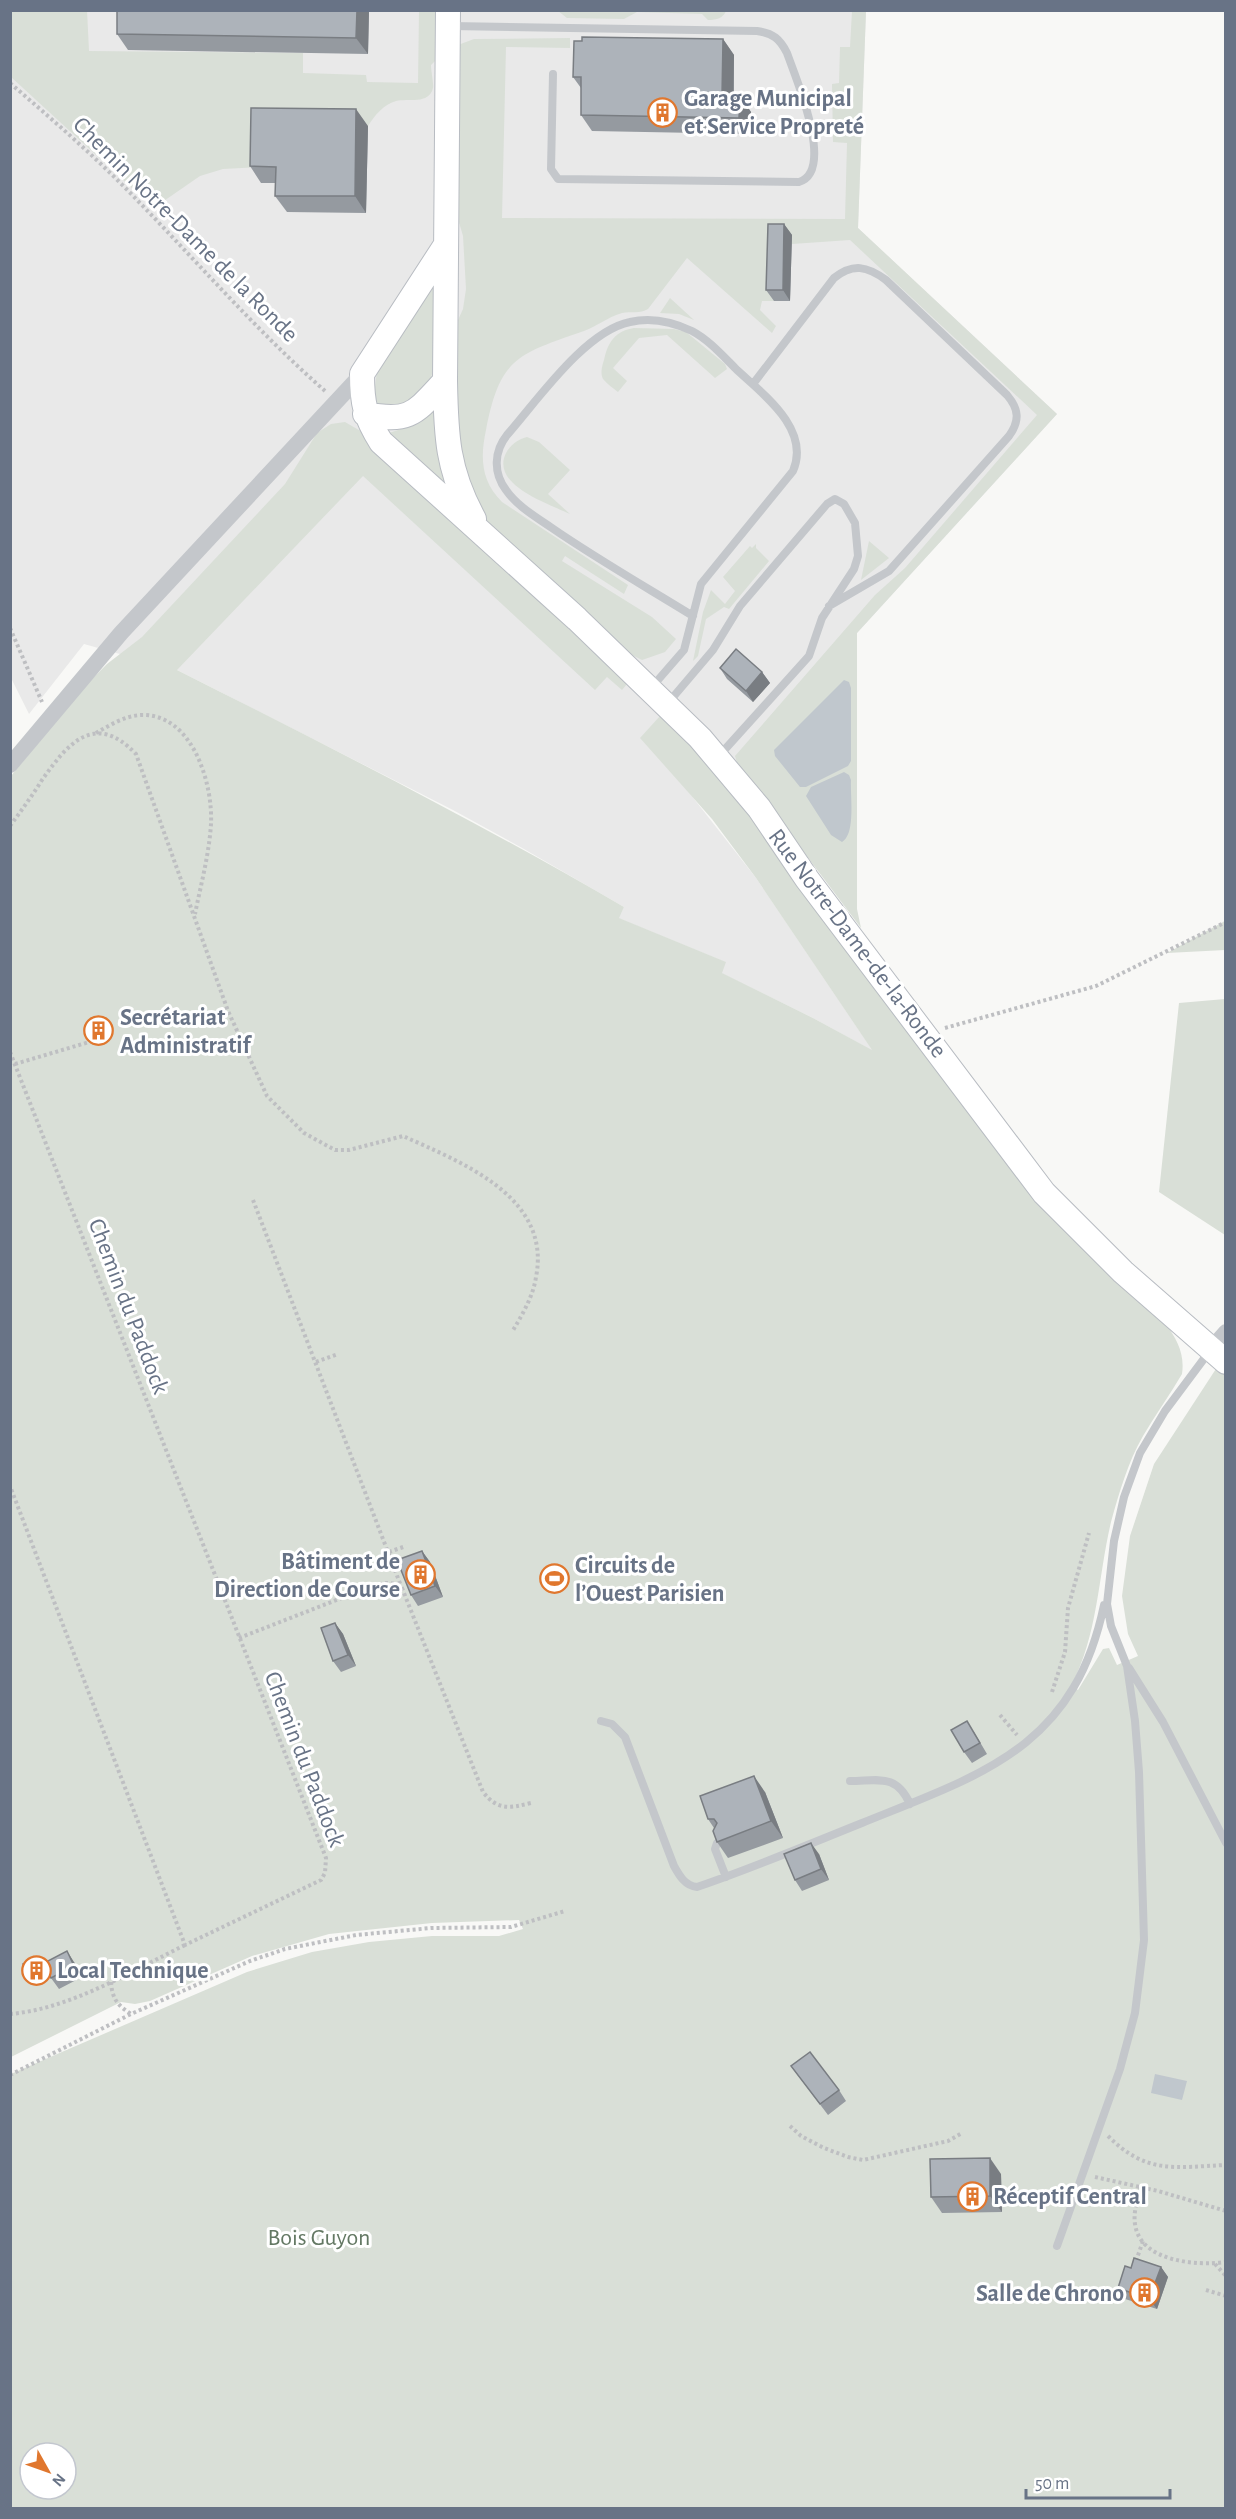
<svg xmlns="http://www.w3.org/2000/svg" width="1236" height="2519" font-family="'Alegreya Sans',sans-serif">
	<rect width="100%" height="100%" fill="#f8f8f6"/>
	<!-- built -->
	<path fill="#e9e9e9" d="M11 11H866L858 228 1057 414 857 633V909L745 761 728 784 680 781 756 878 873 1051 813 1018 721 973 725 962 618 918 624 907 524 849 453 810 177 670 84 644 29 714 11 678Z"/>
	<!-- green -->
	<path fill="#d9dfd7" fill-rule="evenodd" d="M87 10 89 51 303 53V73L366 75 367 82 418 83 419 11H438L437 59 431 65C431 71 434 85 433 88 429 105 408 98 396 101 383 105 375 115 368 126L262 124V167L223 169 200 176 158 205 145 200 11 77V11Z
		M558 11H726C723 18 717 20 708 20L702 14 637 12 624 19 567 18Z
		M852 11H866L858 228 1057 414 857 633V909L861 928 747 777 737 763 735 756 875 595 905 568 1037 415 850 240 792 244 774 301H762L760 310 776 326 772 333 687 258 648 309C640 314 631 311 622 313 608 317 597 326 584 331 518 354 500 357 486 430 480 458 481 481 502 502L628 585 624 594 565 556 562 561 652 617 676 639 665 652 642 660 628 653 505 541 487 521 475 504 456 461 454 329 463 309 466 289 463 236 456 212 458 45 474 39 570 38V48L506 47 502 218 845 219 847 143 833 142 832 84 839 83 840 47H850Z
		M434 284C434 311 442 370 424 391 418 397 408 402 401 407L377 404 374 394 377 371Z
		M670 298 694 320 679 314 660 313Z
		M634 328 674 329 686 332 725 364 727 369 715 378 667 335 639 338 613 368 627 381 618 392C613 388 607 384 603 379 600 373 602 366 604 360 608 342 615 331 634 328Z
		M434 407 448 492 405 456 389 433 410 426Z
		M345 422 364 433 627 684 622 690 607 677 595 690 363 476 177 670C328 746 478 822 624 907L619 918 726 962 722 973 813 1018 872 1050 756 878 712 819 640 738 660 716 705 760 1165 1323C1177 1339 1185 1354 1182 1374 1170 1395 1155 1415 1143 1436 1128 1462 1119 1493 1111 1522 1098 1577 1098 1635 1071 1686L1078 1690 1103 1649 1109 1648 1117 1665 1138 1656 1128 1634 1122 1596 1130 1536 1154 1464 1225 1355V2508H11V2074L247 1972 312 1952 369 1942 432 1936H499L523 1929 519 1920 432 1923 329 1934 252 1956 150 2001 135 2004 121 2002 11 2057V776L84 687 107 664 142 637 285 484 317 433 331 424ZM30 2453H66V2489H30Z
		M527 437 539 442 570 470 548 494 570 514C549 504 490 485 506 453 510 445 519 439 527 437Z
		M869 541 889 558 861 580Z
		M756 544V548L769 561 729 609 724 607 706 619 698 656 693 661 703 612 711 590 725 604 735 591 723 577 750 546 752 548Z
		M1225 921V950L1167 953Z
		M1225 999H1226L1225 1235 1159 1192 1179 1003Z"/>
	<!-- water -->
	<path fill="#c0c7cd" d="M844 680 849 682 851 688V761L848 766 806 787H800L775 756 774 750Z
		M844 772 849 775 851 780C850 795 856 834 842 842L831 835 806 796 811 787Z
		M1155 2074 1187 2081 1182 2100 1151 2093Z"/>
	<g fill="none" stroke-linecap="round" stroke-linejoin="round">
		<defs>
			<path id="secondary" d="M448 10 445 381C446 435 447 470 474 519
				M445 246 362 374C362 403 365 417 381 442L577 619 700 738 759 808 807 879 1044 1193 1123 1272 1226 1362
				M365 414C411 423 415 413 445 381"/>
		</defs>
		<!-- secondary casing -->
		<use href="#secondary" stroke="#b8bcc2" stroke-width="26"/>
		<!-- path -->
		<path stroke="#bebfc2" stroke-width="4" stroke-dasharray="3 3" stroke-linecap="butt" d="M10 83C54 121 98 159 138 201 200 265 258 332 325 391
			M10 628 42 702
			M96 733C110 725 126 715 143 715 193 715 213 784 211 824 209 855 201 884 195 914
			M10 826C21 811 32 796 42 780 68 743 95 711 136 754L228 1011 267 1096 304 1133 335 1150H349L403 1136C460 1162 552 1196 536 1277 533 1297 522 1315 512 1332
			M945 1028 1096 986 1226 922
			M10 1052 326 1858 325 1873 321 1880 185 1945 10 1486
			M15 1064 96 1040
			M253 1200 401 1586
			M316 1362 338 1354
			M389 1552 406 1546
			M239 1638 375 1585C385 1583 394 1581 402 1588L483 1792C498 1811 510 1808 531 1803
			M1052 1692 1065 1652 1068 1608 1089 1533
			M1000 1715 1017 1735
			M111 1982C112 1998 117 2005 131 2014
			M10 2014C70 2009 132 1971 185 1945
			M10 2075 131 2014 250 1961 285 1949 356 1935 431 1928 511 1927 565 1911
			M790 2126 801 2136 824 2148 848 2157 863 2160 948 2141 962 2133
			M1108 2136C1147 2175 1175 2167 1226 2165
			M1095 2177 1158 2191 1226 2211
			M1141 2187C1138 2198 1133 2212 1135 2224 1140 2262 1197 2266 1226 2262
			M1136 2261 1143 2241
			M1215 2264 1226 2276
			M1206 2290 1226 2296"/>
		<!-- lane -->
		<path stroke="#c4c7cb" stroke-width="8" d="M451 26 757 31C773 33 780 39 787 53 795 76 836 171 799 182L558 179 551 169 553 74
			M753 384 834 278C853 263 867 266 886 280L1007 395C1019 409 1020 421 1009 436L889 571 829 606
			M651 688 684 650 701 584 793 471C811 429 763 394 737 370 723 356 709 340 692 331 673 322 651 317 630 322 585 331 537 401 507 435 494 451 493 473 506 490 517 506 536 517 552 528 597 559 646 587 693 616
			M668 703 713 650 740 606 827 504 835 499 844 504 855 523 858 556 854 569 822 618 809 656 718 757
			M1129 1668 1163 1722 1226 1843
			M601 1721 612 1724 625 1737 674 1866C679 1875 685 1886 697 1887 753 1868 807 1845 862 1823 983 1774 1074 1748 1104 1605
			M850 1781C878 1781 896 1773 910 1804
			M722 1841 717 1843 715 1849 726 1877
			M1057 2246 1120 2069 1135 2013 1144 1940 1139 1772 1135 1721 1127 1666 1111 1626 1107 1604 1114 1541 1124 1497 1140 1453 1165 1411 1209 1352"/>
		<!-- street -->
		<path stroke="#c4c7cb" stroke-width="16" d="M10 765 121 633 362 374
			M1211 1349 1226 1332"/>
		<!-- secondary -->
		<use href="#secondary" stroke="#fff" stroke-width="24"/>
	</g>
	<!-- wall -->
	<path fill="#959aa0" d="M369 10 368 54 128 50 117 34Z
		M723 39 734 55V96H740L751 112V134L592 131 581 115V88L573 77Z
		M368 126 366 213 287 212 275 196 276 183H261L250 166Z
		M784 224 792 235 790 301H774L766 290Z
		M720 668 762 672 770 683 753 702 727 679Z
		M422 1551 430 1562 443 1597 418 1606 411 1595Z
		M335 1623 343 1634 356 1666 341 1672 333 1661Z
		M974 1732 987 1754 972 1763 964 1752Z
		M765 1792 783 1838 728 1858 717 1842 714 1828 708 1819Z
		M819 1854 829 1880 802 1891 795 1880Z
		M74 1962 82 1977 59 1989 51 1978Z
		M43 1963 48 1977 32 1984 28 1978Z
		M791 2066 839 2090 846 2101 828 2115Z
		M1001 2174 1002 2212 942 2213 931 2197Z
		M1161 2267 1168 2277 1157 2309 1125 2299 1118 2288 1131 2268Z"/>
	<!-- shaded-wall -->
	<path fill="#797d82" d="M357 10H369L368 54 356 38Z
		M723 39 734 55 733 112 722 96Z
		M740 96 751 112V134L739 118Z
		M356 109 368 126 366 213 355 196Z
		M784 224 792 235 790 301 783 290Z
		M762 672 770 683 753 702 746 691Z
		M422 1551 430 1562 443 1597 435 1586Z
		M335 1623 343 1634 356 1666 348 1655Z
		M754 1776 765 1792 783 1838 771 1821Z
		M811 1843 819 1854 829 1880 821 1869Z
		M67 1951 74 1962 82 1977 74 1966Z
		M39 1958 43 1963 48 1977 45 1971Z
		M990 2158 1001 2174 1002 2212 990 2196Z
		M1161 2267 1168 2277 1157 2309 1149 2299Z"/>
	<!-- building -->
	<path fill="#adb3ba" stroke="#797d82" stroke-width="1.5" d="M117 10H357L356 38 117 34Z
		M582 37 723 39 722 96H740L739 118 581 115V77H573L574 41H582Z
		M251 108 356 109 355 196H275L276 167 250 166Z
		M768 224H784L783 290H766Z
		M736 649 762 672 746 691 720 668Z
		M422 1551 435 1586 411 1595 397 1560Z
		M335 1623 348 1655 333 1661 321 1628Z
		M967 1721 980 1743 964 1752 951 1730Z
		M754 1776 771 1821 717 1842 713 1831 717 1823 714 1819H708L700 1796Z
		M811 1843 821 1869 795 1880 784 1854Z
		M67 1951 74 1966 51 1978 44 1963Z
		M39 1958 45 1971 28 1978 23 1964Z
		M810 2052 839 2090 820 2104 791 2066Z
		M990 2158V2196L931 2197 930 2159Z
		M1134 2258 1161 2267 1149 2299 1118 2288 1125 2266 1131 2268Z"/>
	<!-- icons -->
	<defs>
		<symbol id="building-ring" viewBox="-11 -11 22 22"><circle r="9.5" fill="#fff" stroke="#e0772e" stroke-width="1.5"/><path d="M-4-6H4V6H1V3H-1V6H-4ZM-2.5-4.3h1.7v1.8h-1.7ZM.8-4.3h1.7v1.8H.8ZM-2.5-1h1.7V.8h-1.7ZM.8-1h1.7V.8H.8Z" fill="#e0772e"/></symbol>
		<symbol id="stadium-ring" viewBox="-11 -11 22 22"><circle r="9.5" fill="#fff" stroke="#e0772e" stroke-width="1.5"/><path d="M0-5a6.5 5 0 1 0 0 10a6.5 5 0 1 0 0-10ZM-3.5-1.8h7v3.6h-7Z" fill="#e0772e"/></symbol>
	</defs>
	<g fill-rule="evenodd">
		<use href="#building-ring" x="646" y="96" width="33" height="33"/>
		<use href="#building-ring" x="82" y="1014" width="33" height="33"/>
		<use href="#building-ring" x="404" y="1558" width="33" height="33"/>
		<use href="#stadium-ring" x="538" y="1562" width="33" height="33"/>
		<use href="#building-ring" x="20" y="1954" width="33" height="33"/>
		<use href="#building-ring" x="956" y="2180" width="33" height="33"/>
		<use href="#building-ring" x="1128" y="2276" width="33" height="33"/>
	</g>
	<g text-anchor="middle" stroke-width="6" stroke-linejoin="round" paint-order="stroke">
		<!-- poi labels -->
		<g font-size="24" font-weight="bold" fill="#687386" stroke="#fff" text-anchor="start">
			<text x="684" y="106">Garage Municipal<tspan x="684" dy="28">et Service Propreté</tspan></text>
			<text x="120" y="1025">Secrétariat<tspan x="120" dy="28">Administratif</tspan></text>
			<text x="400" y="1569" text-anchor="end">Bâtiment de<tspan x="400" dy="28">Direction de Course</tspan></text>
			<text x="575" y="1573">Circuits de<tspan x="575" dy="28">l’Ouest Parisien</tspan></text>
			<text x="57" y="1978">Local Technique</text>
			<text x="993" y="2204">Réceptif Central</text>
			<text x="1124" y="2301" text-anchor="end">Salle de Chrono</text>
		</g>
		<!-- street labels -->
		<g font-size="24" fill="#687386" stroke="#fff">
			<text transform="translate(186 229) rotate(45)" y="8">Chemin Notre-Dame de la Ronde</text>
			<text transform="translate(858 943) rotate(53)" y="8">Rue Notre-Dame-de-la-Ronde</text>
			<text transform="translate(129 1306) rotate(69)" y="8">Chemin du Paddock</text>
			<text transform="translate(305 1759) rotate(69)" y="8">Chemin du Paddock</text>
		</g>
		<!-- park labels -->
		<g font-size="24" fill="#637863" stroke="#fff">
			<text x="319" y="2245">Bois Guyon</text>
		</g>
	</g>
	<!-- border -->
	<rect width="1236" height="2519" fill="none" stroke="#687386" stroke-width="24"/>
	<!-- north arrow -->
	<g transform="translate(48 2471) rotate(130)"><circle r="28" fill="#ffffff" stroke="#c3c7cf" stroke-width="1.5"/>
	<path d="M0-4.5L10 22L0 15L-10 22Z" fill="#e0772e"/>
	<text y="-9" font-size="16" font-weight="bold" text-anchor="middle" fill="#687386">N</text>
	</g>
	<!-- scale -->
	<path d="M1026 2489v9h144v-9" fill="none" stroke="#687386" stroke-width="3"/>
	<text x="1035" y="2489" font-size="18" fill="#687386" stroke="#ffffff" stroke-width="4.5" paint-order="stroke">50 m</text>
</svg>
